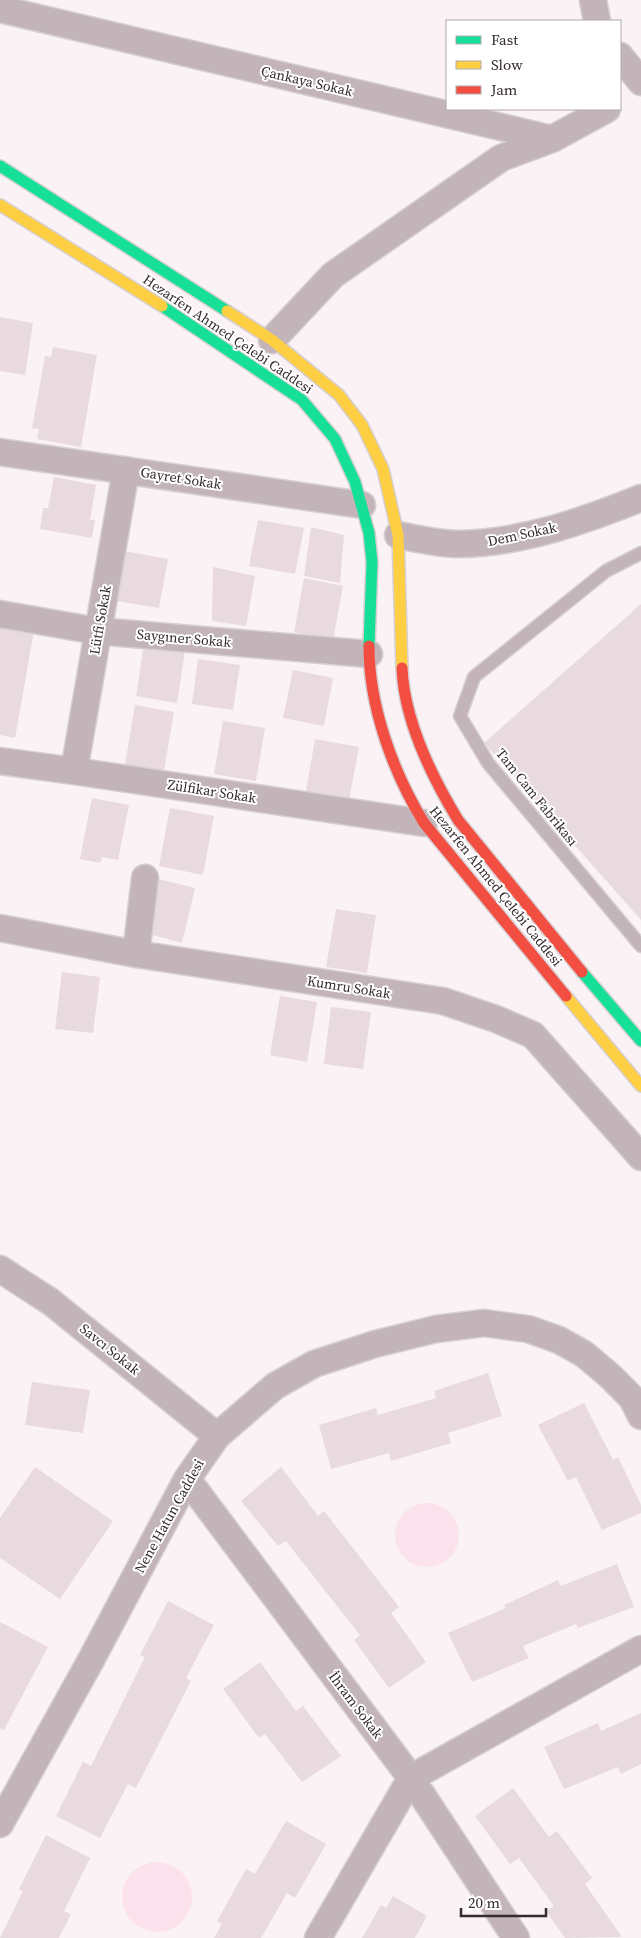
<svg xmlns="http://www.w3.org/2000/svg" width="641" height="1938" font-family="'Source Serif 4',serif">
	<rect width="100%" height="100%" fill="#faf2f5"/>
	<!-- green -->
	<path fill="#fce2ec" d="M395 1535a32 32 0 1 1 64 0a32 32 0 1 1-64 0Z
		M122 1897a35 35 0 1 1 70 0a35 35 0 1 1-70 0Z"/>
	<!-- building -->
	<path fill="#e9dae0" d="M0 317 33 323 25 375 0 371Z
		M53 347 97 355 81 447 37 439 39 429 32 428 45 356 51 357Z
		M54 477 96 485 90 520H95L92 538 40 529 43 508H48Z
		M258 520 304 528 295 574 249 566Z
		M311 527 344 535 340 583 304 576Z
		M124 551 168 559 159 608 116 601Z
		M213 567 255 576 246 626 212 621Z
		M304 578 343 586 333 640 294 632Z
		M641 604V920L484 743Z
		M0 619 35 625 15 738 0 735Z
		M144 644 185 650 177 703 136 696Z
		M198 659 240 665 233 710 192 704Z
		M293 670 333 678 324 726 283 718Z
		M135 705 174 712 164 771 125 765Z
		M223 721 265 728 256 781 214 774Z
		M315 739 359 747 348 806 305 797Z
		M92 798 129 805 118 860 102 857 100 863 80 859Z
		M170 808 214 816 203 875 159 866Z
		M154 878 195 888 182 943 142 932Z
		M336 909 376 915 367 973 326 967Z
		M62 972 100 977 93 1033 55 1029Z
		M280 996 317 1002 307 1062 270 1055Z
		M331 1007 371 1012 363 1069 324 1064Z
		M488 1373 502 1416 448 1433 451 1443 391 1461 389 1453 331 1469 319 1425 376 1408 378 1415 436 1398 434 1391Z
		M32 1382 90 1390 83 1433 25 1425Z
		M584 1403 613 1460 618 1457 641 1505V1513L602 1530 576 1477 568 1481 538 1425Z
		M35 1467 113 1521 60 1599 0 1558V1518Z
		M281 1467 318 1516 324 1511 399 1607 391 1613 426 1662 389 1688 354 1640 360 1635 322 1587 286 1541 278 1546 241 1501Z
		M617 1564 634 1607 578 1628 576 1624 523 1646 529 1658 472 1682 448 1633 506 1608 504 1605 558 1580 561 1586Z
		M168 1601 214 1625 186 1678 191 1681 136 1788 128 1784 100 1838 56 1816 83 1762 91 1766 145 1657 140 1655Z
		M0 1622 48 1647 4 1730 0 1728Z
		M260 1662 296 1711 303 1706 341 1756 302 1782 265 1734 259 1738 223 1689Z
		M641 1713V1764L621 1774 618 1767 564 1789 544 1747 598 1723 601 1731Z
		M513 1788 549 1837 557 1831 592 1878 585 1884 622 1937 565 1938 546 1911 554 1906 519 1858 510 1864 475 1816Z
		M286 1821 326 1844 295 1898 287 1893 261 1938H214L222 1924 217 1921 246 1869 255 1874Z
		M46 1835 90 1858 64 1911 71 1914 59 1938H0L23 1891 19 1889Z
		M393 1896 427 1916 415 1938H362L381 1905 386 1908Z"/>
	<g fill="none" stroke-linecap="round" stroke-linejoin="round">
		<defs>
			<path id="lane" d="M641 553 606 571 474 677 460 716 488 763 641 946"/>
			<path id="street" d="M593 0 597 21
				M0 9 552 139 607 109
				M620 56 641 82
				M272 340 333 275 501 158 552 139
				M0 452 362 505
				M398 535C418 539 439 544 459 544 522 543 584 521 641 498
				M0 614 97 631 369 654
				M0 761 74 771 424 823
				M74 771 126 470
				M0 928 136 954 443 1001 496 1019 533 1035 641 1157
				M136 954 145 878
				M0 1269 51 1302 217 1436
				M187 1479 411 1778 516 1938
				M0 1824 91 1660 187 1479 217 1436 275 1386 314 1364 375 1344 436 1329 484 1323 528 1329 559 1340 584 1354 610 1376 632 1398 641 1416
				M318 1938 411 1778 641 1649"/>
			<path id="fast" d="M0 166 227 311
				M162 306 302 400 335 439 355 482 369 533 372 562 369 646
				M582 972 641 1041"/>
			<path id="slow" d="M0 205 162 306
				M227 311 272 340 339 395 362 425 383 469 398 535 402 668
				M566 996 641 1086"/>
			<path id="jam" d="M369 646C369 707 393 772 424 823L566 996
				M402 668C404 719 432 777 458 820L582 972"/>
		</defs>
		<!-- lane casing -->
		<use href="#lane" stroke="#d6cfd1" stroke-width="15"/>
		<!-- street casing -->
		<use href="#street" stroke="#d6cfd1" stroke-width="29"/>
		<!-- fast casing -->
		<use href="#fast" stroke="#d6cfd1" stroke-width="14"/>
		<!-- slow casing -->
		<use href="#slow" stroke="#d6cfd1" stroke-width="14"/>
		<!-- jam casing -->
		<use href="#jam" stroke="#d6cfd1" stroke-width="14"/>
		<!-- lane -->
		<use href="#lane" stroke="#c3b4ba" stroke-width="12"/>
		<!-- street -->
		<use href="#street" stroke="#c3b4ba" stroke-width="26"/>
		<!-- fast -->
		<use href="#fast" stroke="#16e098" stroke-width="11"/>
		<!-- slow -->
		<use href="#slow" stroke="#ffcf43" stroke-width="11"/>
		<!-- jam -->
		<use href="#jam" stroke="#f24e42" stroke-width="11"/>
	</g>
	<g text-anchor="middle" stroke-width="4" stroke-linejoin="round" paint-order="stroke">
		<!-- street labels -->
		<g font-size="14" fill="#352b2f" stroke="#fff">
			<text transform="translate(307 81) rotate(13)" y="5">Çankaya Sokak</text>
			<text transform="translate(228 334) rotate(34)" y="5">Hezarfen Ahmed Çelebi Caddesi</text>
			<text transform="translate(181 478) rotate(9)" y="5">Gayret Sokak</text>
			<text transform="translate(522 534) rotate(-12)" y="5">Dem Sokak</text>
			<text transform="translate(100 620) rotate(-80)" y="5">Lütfi Sokak</text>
			<text transform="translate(184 638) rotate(5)" y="5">Saygıner Sokak</text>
			<text transform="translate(212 791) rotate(9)" y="5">Zülfikar Sokak</text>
			<text transform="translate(537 797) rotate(51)" y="5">Tam Cam Fabrikası</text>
			<text transform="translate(496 886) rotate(51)" y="5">Hezarfen Ahmed Çelebi Caddesi</text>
			<text transform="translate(349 987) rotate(9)" y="5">Kumru Sokak</text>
			<text transform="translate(110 1349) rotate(39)" y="5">Savcı Sokak</text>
			<text transform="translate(169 1516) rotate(-61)" y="5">Nene Hatun Caddesi</text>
			<text transform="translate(356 1705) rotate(53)" y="5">İhram Sokak</text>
		</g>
	</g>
	<!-- legend -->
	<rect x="446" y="20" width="175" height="90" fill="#ffffff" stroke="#aeaaac"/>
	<rect x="456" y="36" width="25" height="8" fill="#16e098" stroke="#aeaaac"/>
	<text x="491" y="45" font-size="15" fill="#352b2f">Fast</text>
	<rect x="456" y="61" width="25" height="8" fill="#ffcf43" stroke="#aeaaac"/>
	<text x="491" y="70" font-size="15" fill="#352b2f">Slow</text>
	<rect x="456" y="86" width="25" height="8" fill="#f24e42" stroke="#aeaaac"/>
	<text x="491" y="95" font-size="15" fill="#352b2f">Jam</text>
	<!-- scale -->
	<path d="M461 1908v8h85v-8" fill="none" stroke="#352b2f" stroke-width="2.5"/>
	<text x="468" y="1908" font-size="15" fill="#352b2f" stroke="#ffffff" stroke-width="4" paint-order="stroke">20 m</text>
</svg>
